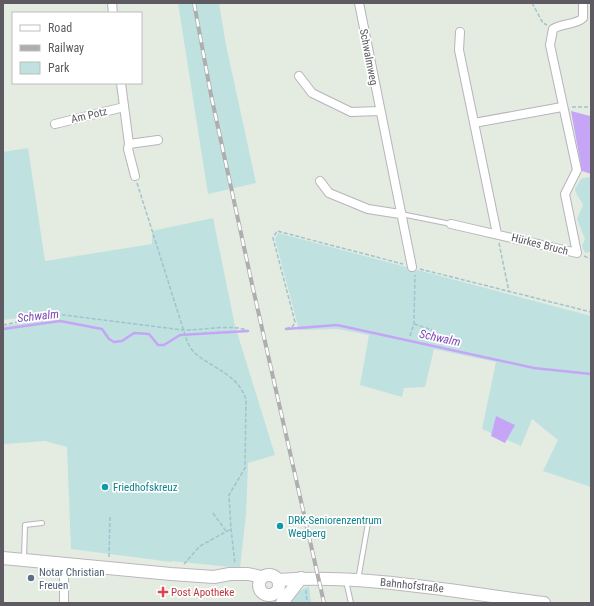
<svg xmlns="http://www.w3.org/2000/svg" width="594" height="606" font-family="'Roboto Condensed',sans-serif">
	<rect width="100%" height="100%" fill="#e4ebe1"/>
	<!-- green -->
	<path fill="#bfe1e0" d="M178 3H219L226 45 256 183 208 194Z
		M28 148 45 261 152 244V231L213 218 235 326 275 455 248 463 246 514 240 568 172 561V562L71 549 67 447 45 441 5 444 3 441V326L53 317 52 313 3 320V152Z
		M588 177 591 178V252L585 253 582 246 585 239 577 219 583 205C581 199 576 196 575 189L581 179Z
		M278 233 591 316V487L543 471 558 440 532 419 521 446 482 429 496 362 434 349 425 387 404 388 402 397 360 385 369 335 338 329 299 330 275 239Z
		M309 586 311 603H290L298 592Z"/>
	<!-- water -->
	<path fill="#c6a5f7" d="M571 111 590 116 591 174 582 171Z
		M496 416 515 425 505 443 491 436Z"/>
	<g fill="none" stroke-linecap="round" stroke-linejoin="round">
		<!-- stream -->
		<path stroke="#c6a5f7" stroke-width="2.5" d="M3 329 60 321 102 329 109 339 114 342 122 341 134 333 149 334 158 345H164L180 335 248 331
			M286 329 337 325 534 368 591 374"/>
		<defs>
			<path id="lane" d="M401 214 451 224
				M24 558 25 525 42 523
				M358 580 368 523 360 520
				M346 581 351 603"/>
			<path id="street" d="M112 3 113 13
				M359 3 412 267
				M460 32 459 50 497 234
				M299 76 312 93 351 112 380 111
				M121 83 129 144 128 149 135 176
				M474 123 562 107
				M55 124 124 107
				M129 144 158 140
				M320 181 329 193 368 209 400 214
				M451 224 577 253 565 194 577 170 550 45 553 29C562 23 576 25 583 18V3
				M64 603V564"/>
			<path id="secondary" d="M3 558 171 574 214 577 230 574H248L262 577
				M259 585a10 10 0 1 1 20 0a10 10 0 1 1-20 0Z
				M278 580C368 574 455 592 544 603
				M282 603 301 578"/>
		</defs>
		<!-- lane casing -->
		<use href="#lane" stroke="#b7b4bb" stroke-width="6"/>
		<!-- street casing -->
		<use href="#street" stroke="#b7b4bb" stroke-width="10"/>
		<!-- secondary casing -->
		<use href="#secondary" stroke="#bbb7be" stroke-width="14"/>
		<!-- path -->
		<path stroke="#a0c3cd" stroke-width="1.5" stroke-dasharray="4 2" stroke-linecap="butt" d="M532 3 543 23 547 25
			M572 107H591
			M137 183 187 341C189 345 192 351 196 354 214 369 239 375 246 400L245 468 229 495 231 529 235 564
			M499 243 509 292
			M584 256 591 259
			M420 269 591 312
			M414 324 432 330
			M3 325 55 314 182 330C200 331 234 323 248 331
			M286 329 293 326 295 322 273 238 277 231 403 264
			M410 336 414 324 415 275
			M213 513 226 531
			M109 557 110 515
			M184 564 200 546 231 529
			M306 590 307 603"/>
		<!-- lane -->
		<use href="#lane" stroke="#fff" stroke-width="4"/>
		<!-- street -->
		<use href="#street" stroke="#fff" stroke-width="8"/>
		<!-- secondary -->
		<use href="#secondary" stroke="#fff" stroke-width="12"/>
		<defs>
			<path id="rail" d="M194 3 211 95 252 284 324 603"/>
		</defs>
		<!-- rail casing -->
		<use href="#rail" stroke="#afaeaf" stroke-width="4"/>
		<!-- rail -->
		<use href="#rail" stroke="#fff" stroke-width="2.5" stroke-dasharray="8" stroke-linecap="butt"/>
	</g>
	<!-- markers -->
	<g fill="#0f9aa8" stroke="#fff" stroke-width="1.5">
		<circle cx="105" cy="487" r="4"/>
		<circle cx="280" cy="526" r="4"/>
	</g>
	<circle fill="#5c6f8a" stroke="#fff" stroke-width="1.5" cx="31" cy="578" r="4"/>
	<path fill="#e0444e" stroke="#fff" stroke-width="1.5" d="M161 586h4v4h4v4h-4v4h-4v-4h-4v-4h4z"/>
	<g text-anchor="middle" stroke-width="3.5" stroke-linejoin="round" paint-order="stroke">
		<!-- street labels -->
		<g font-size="11" fill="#5d5a61" stroke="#fff">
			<text transform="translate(369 57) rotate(79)" y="4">Schwalmweg</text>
			<text transform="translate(89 115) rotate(-13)" y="4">Am Potz</text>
			<text transform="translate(540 244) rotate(14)" y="4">Hürkes Bruch</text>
			<text transform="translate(412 585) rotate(6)" y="4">Bahnhofstraße</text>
		</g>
		<!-- culture labels -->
		<g font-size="11" fill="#0d838f" stroke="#fff" text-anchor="start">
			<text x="113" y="491">Friedhofskreuz</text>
			<text x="288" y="524">DRK-Seniorenzentrum<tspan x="288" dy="13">Wegberg</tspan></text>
		</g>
		<!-- service labels -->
		<g font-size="11" fill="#4e5e75" stroke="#fff" text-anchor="start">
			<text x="39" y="576">Notar Christian<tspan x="39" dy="13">Freuen</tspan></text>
		</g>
		<!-- health labels -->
		<g font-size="11" fill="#be3a42" stroke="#fff" text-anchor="start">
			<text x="171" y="596">Post Apotheke</text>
		</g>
		<!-- water labels -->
		<g font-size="12" font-style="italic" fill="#7e4ab8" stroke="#fff">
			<text transform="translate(38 316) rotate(-6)" y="4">Schwalm</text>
			<text transform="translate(440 338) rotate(12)" y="4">Schwalm</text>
		</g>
	</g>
	<!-- border -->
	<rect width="594" height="606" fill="none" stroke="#5d5a61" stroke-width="8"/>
	<!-- legend -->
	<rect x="12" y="12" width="130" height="72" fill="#ffffff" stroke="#bebdc0"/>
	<rect x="20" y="25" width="20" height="6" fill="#ffffff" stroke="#bebdc0"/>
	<text x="48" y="32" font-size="12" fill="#5d5a61">Road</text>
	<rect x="20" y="45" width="20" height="6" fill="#afaeaf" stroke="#bebdc0"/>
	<text x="48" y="52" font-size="12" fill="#5d5a61">Railway</text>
	<rect x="20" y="62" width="20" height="12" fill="#bfe1e0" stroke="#bebdc0"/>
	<text x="48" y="72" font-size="12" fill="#5d5a61">Park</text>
</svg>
